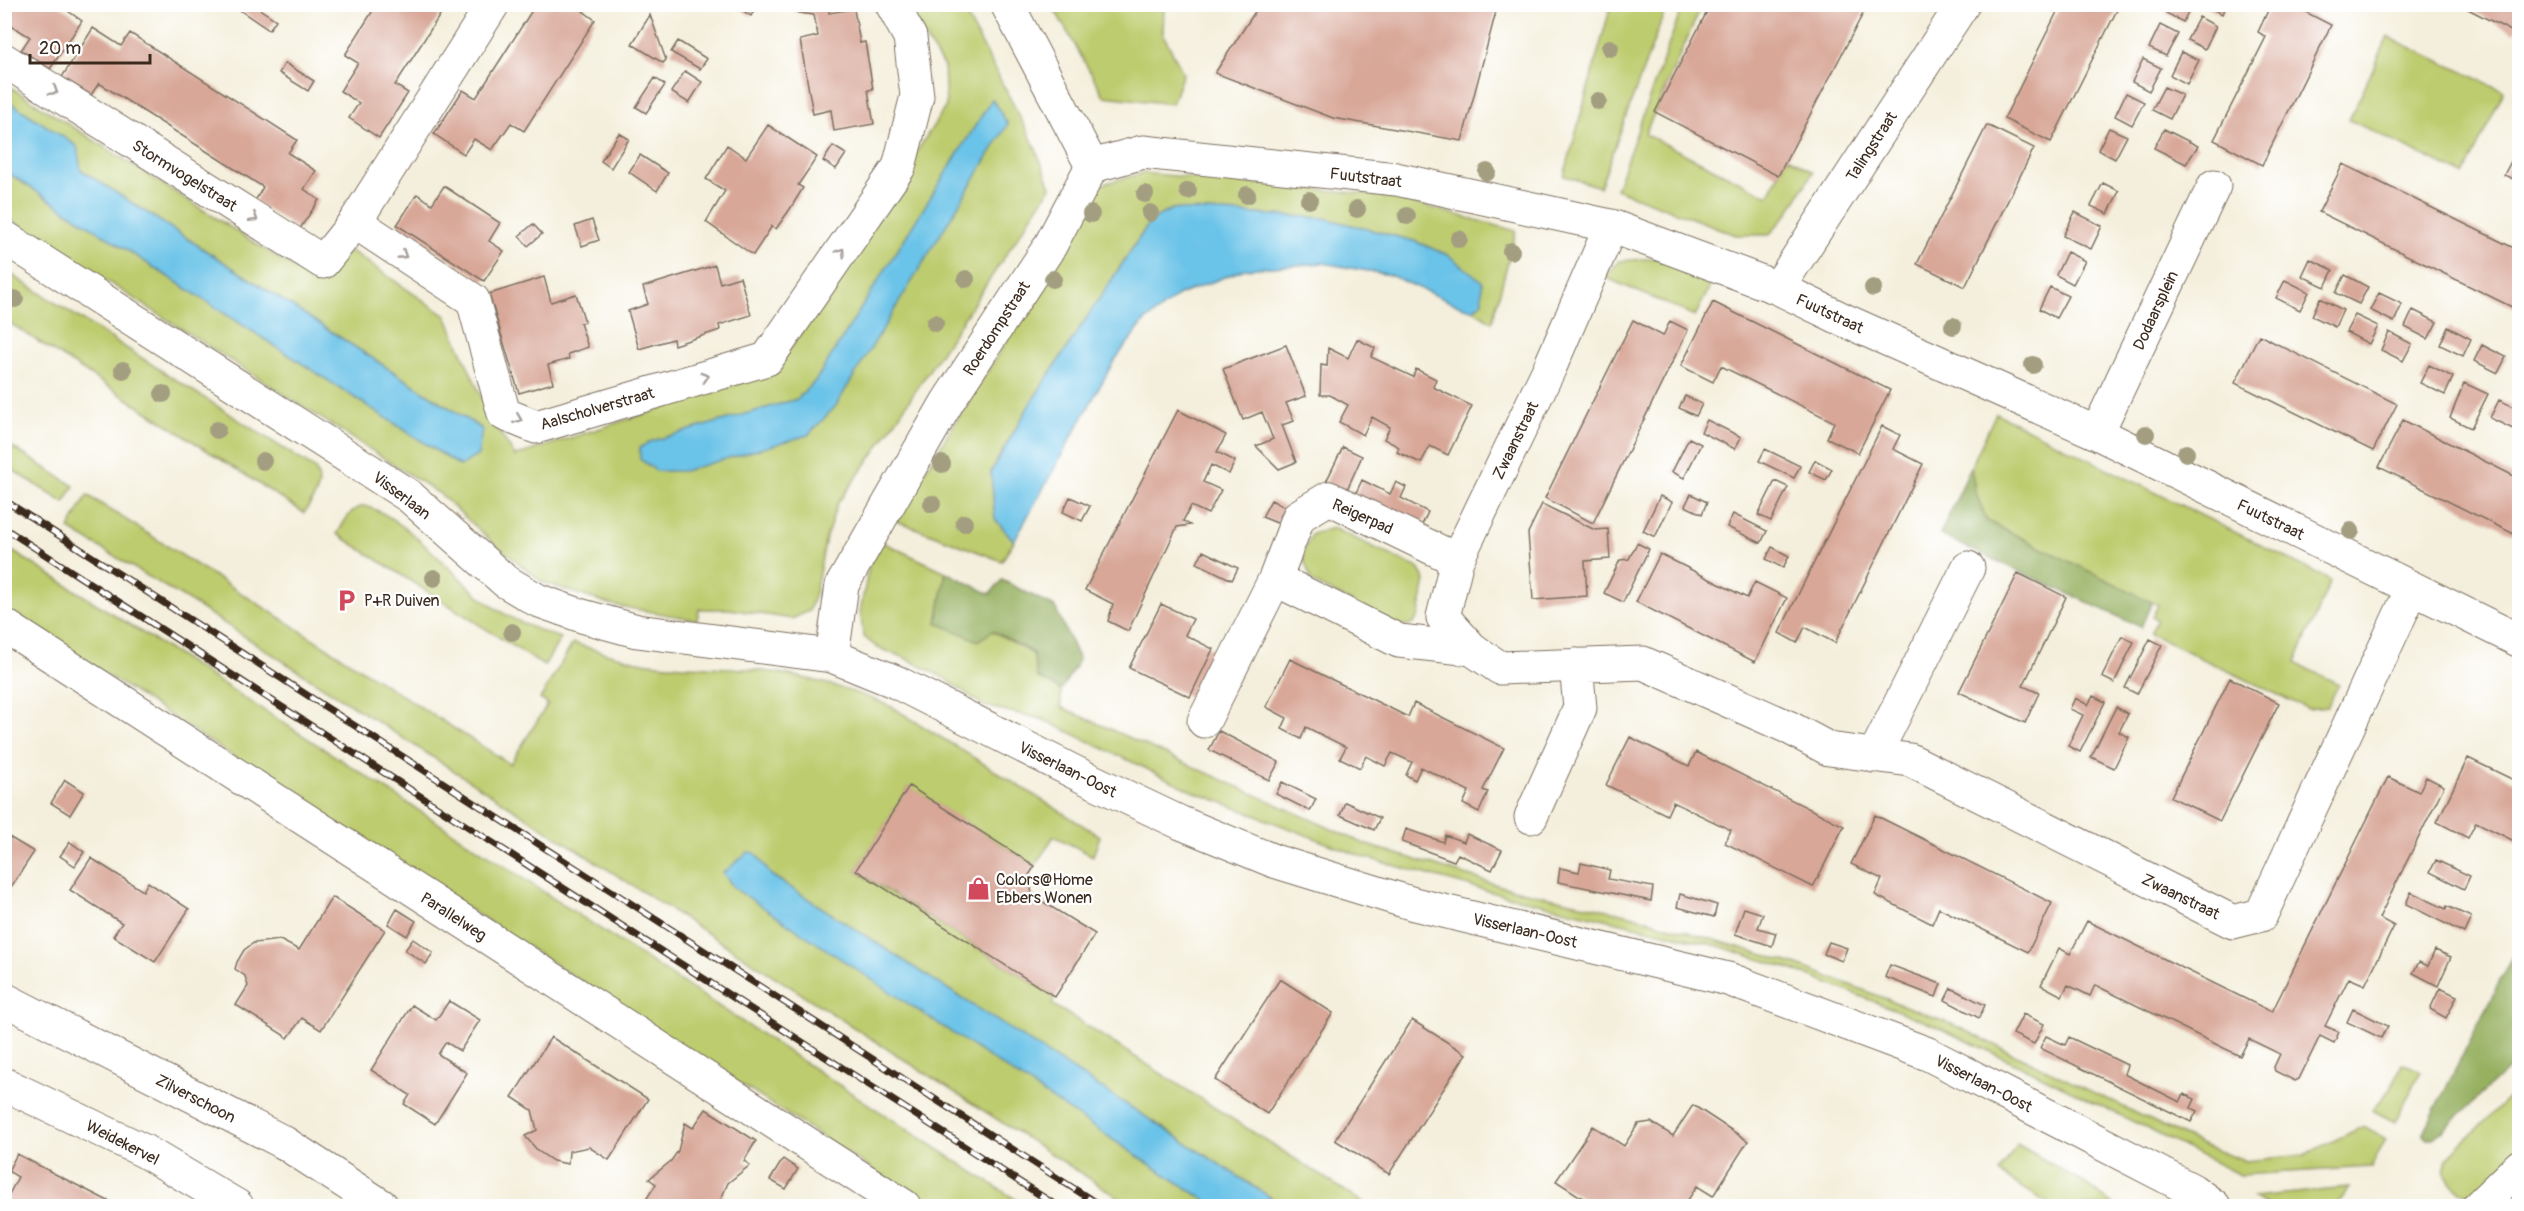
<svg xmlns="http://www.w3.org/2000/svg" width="2524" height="1211" font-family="Pangolin,sans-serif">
	<rect width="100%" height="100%" fill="#fff"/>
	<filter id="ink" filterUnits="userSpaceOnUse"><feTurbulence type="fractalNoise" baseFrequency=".0167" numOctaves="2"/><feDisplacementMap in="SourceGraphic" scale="12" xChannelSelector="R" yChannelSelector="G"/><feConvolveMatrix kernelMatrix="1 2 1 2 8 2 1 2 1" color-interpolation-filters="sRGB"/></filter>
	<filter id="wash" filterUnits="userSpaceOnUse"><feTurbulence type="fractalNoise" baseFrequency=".008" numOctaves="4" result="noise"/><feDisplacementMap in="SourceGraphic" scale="24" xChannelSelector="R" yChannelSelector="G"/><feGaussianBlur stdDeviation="1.35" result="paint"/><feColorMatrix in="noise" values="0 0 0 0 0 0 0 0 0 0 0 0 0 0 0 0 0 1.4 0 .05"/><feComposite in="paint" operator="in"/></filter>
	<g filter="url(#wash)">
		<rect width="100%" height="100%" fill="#f4efdc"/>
		<!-- green -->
		<path fill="#bdcc6e" stroke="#7c7b46" stroke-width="1.5" d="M904 5H961L1033 142 1051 187 877 449 837 504 825 542 815 594 809 611 792 619 729 609H699L697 620 612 605 542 582 490 540 440 494 5 216V171L460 466 481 428 81 170 76 146 5 99 4 83 313 280 351 251 446 316 492 421 515 456 776 371 946 106 944 67Z
			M1052 5H1164L1163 34 1183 73 1172 104 1104 96Z
			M1611 5H1667L1600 187 1564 176Z
			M1683 5H1702L1645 134 1768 196 1788 157 1813 172 1788 213 1769 235H1736L1616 189Z
			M2388 37 2504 91 2464 175 2349 120Z
			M1143 173 1389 196 1516 231 1492 322 1473 310 1482 302 1448 255 1414 241 1324 218 1172 209 1151 220 1030 404 991 471 995 518 1014 541 1002 561 894 520 1063 251 1098 185Z
			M1655 258 1714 279 1695 316 1604 277 1620 261Z
			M4 270 314 468C326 485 313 499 304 513L5 320Z
			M1996 413 2331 580 2295 663 2339 684 2327 707 2308 709 2150 634 2157 620 2152 617 2158 605 1987 521 1975 491 1971 467Z
			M4 442 74 486 64 503 5 465Z
			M87 495 510 764 548 704 540 699 573 643C598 651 623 659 649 663 687 668 726 666 764 671 809 677 851 689 892 707L1100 836 1093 856 1054 836 1035 866 909 787 856 871 1055 997 1052 1004 1369 1206H1284L771 875 755 853 724 873 1228 1206H1132L194 604 69 529Z
			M363 506C399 511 453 575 483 599 506 618 533 629 561 638L544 666 337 534C344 523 350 508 363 506Z
			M1333 528 1418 568 1425 580 1419 615 1414 623 1401 627 1312 582 1302 555 1312 534Z
			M882 542 946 572 937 623 993 631 1033 654 1038 677 1061 690V707L1365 844 1504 887 1635 916 1798 965 1954 1025 2200 1144 2244 1161 2304 1155 2364 1126 2386 1139 2371 1167 2240 1175 2017 1064 1926 1022 1796 971 1718 946 1491 892 1363 857 1195 792 1042 719 984 706 944 678 903 657 878 648 864 637 860 612 869 566Z
			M4 546C349 760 685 987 1026 1206H929L5 609Z
			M2402 1063 2421 1071 2395 1122 2372 1110 2391 1088Z
			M2519 1087V1149L2475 1196 2460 1192 2444 1173 2447 1158Z
			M2017 1144 2086 1184 2115 1206H2052L1999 1173Z
			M2349 1188 2335 1206H2269L2252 1197Z"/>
		<!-- forest -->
		<path fill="#96b061" stroke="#686d40" stroke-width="1.5" d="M1971 467 1975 491 1987 521 2152 602 2141 627 1940 535Z
			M946 572 990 594 1002 580 1055 607 1079 660 1061 690 1037 677 1033 653 993 631 978 641 937 623Z
			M2519 943V1059L2441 1132 2433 1138H2427L2423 1134Z"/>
		<!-- water -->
		<path fill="#6bc3e8" stroke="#537683" stroke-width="1.5" d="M5 99 77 146 81 170 482 429 478 455 460 466 5 171Z
			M992 99 1008 124 835 407 808 435 684 471H656L640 459V448L649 442 797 399 816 380Z
			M1172 209 1324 218 1414 241 1448 255 1482 281V302L1473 310 1455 304 1390 275 1323 263 1245 269 1179 295 1144 322 1114 361 1014 541 995 519 991 472 1030 404 1151 220Z
			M748 852 755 853 771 875 1284 1206H1214L1151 1165 734 888 723 873Z"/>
		<g id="blocks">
			<!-- building -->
			<path fill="#d8a798" d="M4 4H58L82 21 50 69 21 50 30 37 4 21Z
				M245 4H252L276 20 269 30 241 11Z
				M377 4H447L395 85 408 93 379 138 349 118 359 103 340 91 358 63 345 55Z
				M536 4H587L583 11 595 20 524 131 511 123 492 150 474 139 464 154 434 134 463 90 476 98Z
				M732 4H758L751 16Z
				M1260 4H1498L1462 141 1333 118 1215 73Z
				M1711 4H1868L1778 176 1655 112Z
				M2061 4H2120L2051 142 2004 119Z
				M2170 4H2192L2183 22 2166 13Z
				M2203 4H2226L2222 14Z
				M2271 4H2290L2331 25 2262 165 2214 140 2266 37 2258 32Z
				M2458 4H2520V24L2515 33Z
				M785 5H825L828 6 829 13 854 9 860 43 865 42 873 89 868 90 874 124 834 131 831 110 813 114 800 40 818 36 814 15 799 13Z
				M650 15 666 60 663 63 632 44Z
				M2199 17 2216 26 2205 49 2187 40Z
				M2160 25 2178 34 2166 56 2149 48Z
				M93 28 121 46 130 33 297 140 288 153 316 171 304 189 319 200 299 230 255 201 263 187 99 83 91 95 62 77Z
				M678 41 707 59 700 69 671 52Z
				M2181 52 2199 60 2187 84 2170 75Z
				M2143 59 2161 68 2149 91 2132 82Z
				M285 63 314 81 308 91 279 73Z
				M685 71 702 82 689 103 671 92Z
				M655 78 665 85 646 113 636 107Z
				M2164 87 2182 95 2170 119 2152 110Z
				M2126 93 2144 102 2132 125 2115 116Z
				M768 125 817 157 798 185 803 188 790 209 776 229 772 226 753 255 706 222 725 191 706 179 727 145 746 158Z
				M1987 125 2034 148 1965 287 1917 264Z
				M2109 128 2127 136 2115 159 2098 150Z
				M2164 129 2198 146 2186 164 2154 148Z
				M619 133 629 139 611 168 601 161Z
				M2520 144V182L2504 175Z
				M833 146 846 154 836 169 823 161Z
				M640 155 668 173 657 191 629 172Z
				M2343 164 2520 251V311L2319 212Z
				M2103 183 2119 191 2108 214 2091 206Z
				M444 186 500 223 489 241 504 251 484 281 397 225 417 194 432 204Z
				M2075 212 2102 226 2091 249 2063 236Z
				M592 220 599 240 582 246 575 226Z
				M533 224 542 234 528 246 519 236Z
				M2067 252 2085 261 2073 284 2056 275Z
				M2310 259 2333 270 2325 287 2302 276Z
				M715 265 720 283 740 277 751 315 719 325 720 330 674 345 673 339 639 349 628 311 648 304 643 287Z
				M2345 275 2368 287 2359 304 2336 293Z
				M544 277 551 302 576 294 585 322 580 323 588 347 568 354 569 359 548 365 553 383 519 393 489 294Z
				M2285 280 2309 292 2300 310 2276 298Z
				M2050 287 2068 296 2056 318 2039 309Z
				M2379 293 2402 304 2394 322 2370 310Z
				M2320 298 2343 310 2335 327 2312 316Z
				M1713 302 1890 390 1858 453 1827 438 1834 422 1721 366 1713 382 1681 366Z
				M2413 310 2437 322 2428 339 2405 327Z
				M2355 315 2378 326 2369 344 2346 332Z
				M1633 320 1663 336 1670 321 1688 330 1593 523 1545 498Z
				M2448 327 2471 339 2463 356 2440 345Z
				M2389 332 2412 344 2403 361 2381 350Z
				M2259 335 2397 404 2373 451 2235 383Z
				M1357 339 1375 348 1371 357 1413 377 1416 369 1436 379 1433 387 1472 406 1448 455 1430 446 1421 463 1397 452 1399 447 1384 439 1390 427 1372 417 1363 435 1339 422 1348 405 1330 395H1320L1321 365 1327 366 1328 348 1348 358Z
				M1286 345 1306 396 1286 403 1294 421 1282 425 1296 462 1279 469 1256 446 1273 439 1262 412 1243 420 1223 369Z
				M2482 345 2506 357 2498 373 2474 361Z
				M2429 365 2453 377 2445 395 2420 383Z
				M2464 383 2488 394 2471 428 2450 418Z
				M1685 396 1702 404 1696 416 1679 408Z
				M2499 400 2520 410V417L2513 429 2490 418Z
				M1178 410 1226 435 1217 452 1235 461 1229 474 1211 465 1203 482 1221 490 1208 514 1191 506 1183 521 1190 525 1177 527 1128 631 1108 621 1113 604 1085 590Z
				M1707 420 1741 437 1735 449 1701 432Z
				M2403 420 2520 479V537L2379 467Z
				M1882 426 1900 435 1893 449 1923 464 1835 643 1805 627 1797 643 1779 633Z
				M1689 438 1701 444 1684 478 1672 472Z
				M1343 447 1362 456 1345 494 1325 484Z
				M1765 449 1800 466 1794 478 1759 461Z
				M1815 460 1832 469 1826 480 1809 472Z
				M1362 480 1390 494 1396 482 1406 487 1401 498 1428 512 1419 531 1354 497Z
				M1775 481 1788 487 1771 521 1758 515Z
				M1691 494 1707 502 1702 514 1685 506Z
				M1660 496 1672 502 1655 537 1643 531Z
				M1070 497 1090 506 1082 521 1063 512Z
				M1271 500 1285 507 1277 523 1262 517Z
				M1542 504 1595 530 1608 529 1610 559 1585 561 1587 596 1533 600 1528 533Z
				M1733 514 1767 531 1761 543 1727 527Z
				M1637 543 1649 549 1623 602 1604 593 1620 560 1629 559Z
				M1772 547 1789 556 1783 568 1766 559Z
				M1203 551 1238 568 1232 580 1197 563Z
				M1660 554 1747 598 1755 582 1787 598 1755 662 1636 602Z
				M2018 573 2066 597 2023 686 2039 693 2025 723 1959 692Z
				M1161 604 1193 619 1185 635 1213 649 1190 697 1129 668Z
				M2122 636 2134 642 2114 683 2102 677Z
				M2150 639 2162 645 2137 694 2125 688Z
				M1290 659 1408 717 1414 703 1504 748 1483 790 1488 792 1479 812 1463 804 1469 791 1421 767 1415 780 1406 775 1412 762 1392 753 1385 766 1366 756 1360 768 1340 758 1346 747 1306 727 1301 739 1282 729 1287 718 1266 707Z
				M2230 678 2279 703 2220 821 2171 797Z
				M2093 696 2105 702 2080 752 2068 746 2083 715 2070 709 2075 698 2088 705Z
				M2116 707 2128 714 2119 732 2129 737 2114 768 2091 757Z
				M1219 731 1279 762 1269 780 1209 750Z
				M1630 737 1689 766 1696 752 1844 826 1813 887 1725 843 1731 830 1673 802 1667 815 1606 785Z
				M2468 758 2520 783V844L2476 822 2468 838 2437 822Z
				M2388 777 2419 792 2426 777 2444 786 2379 918 2394 926 2365 985 2349 978 2325 1026 2339 1032 2334 1043 2320 1036 2299 1079 2295 1081 2275 1071 2274 1067 2280 1054 2249 1039 2240 1056 2095 985 2090 996 2068 985 2062 996 2041 985 2059 948 2070 954 2087 921 2272 1012Z
				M65 780 84 792 70 815 51 803Z
				M1282 782 1316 799 1310 811 1276 794Z
				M909 786 1035 866 1029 875 1032 895 1095 934 1055 997 856 870Z
				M1345 802 1380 818 1374 830 1340 815Z
				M1875 815 2052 903 2028 952 1939 908 1932 924 1875 895 1882 879 1851 864Z
				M1406 829 1443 842 1445 835 1464 842 1467 834 1502 850 1492 870 1458 854 1454 861 1402 842Z
				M4 834 34 852 11 887 4 883Z
				M70 842 84 852 75 866 60 856Z
				M91 858 143 891 148 882 189 909 155 962 113 936 122 923 70 890Z
				M2436 860 2470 876 2464 889 2430 872Z
				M1581 863 1610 870 1608 879 1653 887 1651 901 1558 882 1560 868 1579 872Z
				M2411 892 2446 909 2447 906 2471 917 2464 933 2406 904Z
				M1680 894 1717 905 1714 917 1677 907Z
				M332 897 385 930 321 1030 302 1018 288 1038 236 1005 248 986 245 976 235 969 237 962 244 950 255 942V943L280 940 299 950Z
				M1744 908 1763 914 1758 928 1776 933 1772 946 1735 934Z
				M397 909 416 921 407 936 388 924Z
				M413 939 433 953 426 964 405 950Z
				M1829 942 1847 948 1842 961 1824 954Z
				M2435 950 2451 957 2438 986 2413 973 2419 962 2428 966Z
				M1890 965 1941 984 1936 997 1885 977Z
				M1280 979 1333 1013 1267 1114 1215 1080Z
				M1951 988 1985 1005 1979 1018 1945 1000Z
				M2440 988 2457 996 2446 1018 2430 1009Z
				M449 1001 480 1020 460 1051 446 1042 438 1054 467 1073 435 1124 404 1104 410 1095 371 1070 412 1005 436 1020Z
				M2353 1009 2388 1026 2381 1038 2347 1022Z
				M2023 1014 2044 1024 2034 1044 2013 1034Z
				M1412 1020 1466 1054 1389 1174 1335 1140Z
				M2046 1036 2065 1045 2069 1037 2127 1065 2124 1074 2180 1102 2184 1094 2195 1099 2191 1108 2197 1111 2191 1122 2040 1048Z
				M551 1037 648 1099 609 1160 589 1147 569 1151 568 1164 553 1161 538 1151 525 1136 537 1130 532 1110 512 1097Z
				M1693 1105 1748 1141 1713 1196 1697 1186 1684 1206H1595L1556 1181 1593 1126 1624 1146 1638 1124 1651 1122 1673 1136Z
				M706 1109 756 1141 744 1161 750 1165 728 1183 718 1206H642L656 1184 649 1179 671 1161 678 1151 685 1123 693 1128Z
				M17 1154 57 1175 118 1206H10L4 1204 18 1177 8 1171Z
				M783 1159 798 1169 786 1189 770 1180Z"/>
		</g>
	</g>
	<g filter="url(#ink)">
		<use href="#blocks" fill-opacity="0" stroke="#7c6f60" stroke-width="1.5"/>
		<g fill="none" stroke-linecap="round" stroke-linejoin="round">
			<defs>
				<path id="minor" d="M4 60 323 262 355 222 493 4
					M1092 166 1143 152 1396 179 1611 226 1778 288 1844 320 2097 433 2520 641
					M355 222 473 300 504 414 536 427 767 359 899 167 917 96 910 37 892 4
					M1778 288 1963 4
					M2097 433 2214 186
					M1275 579 1299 516 1329 498 1457 560
					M4 625 904 1206
					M1472 649 1500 668 1643 663 1788 727 1829 749 1910 760 2233 922 2261 915 2412 589
					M832 656 842 585 948 401 1050 246 1092 166 1007 4
					M1204 721 1275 579 1399 641 1472 649 1443 617 1457 560 1550 367 1611 226
					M1874 756 1968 568
					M1531 817 1580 708 1576 665
					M4 999 283 1142 382 1206
					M4 1084 144 1151 237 1206"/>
				<path id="tertiary" d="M4 237 409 496 505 581 537 600 582 616 637 631 832 656 896 682 1086 778 1181 823 1274 861 1414 904 1728 979 1928 1054 2192 1190 2214 1206
					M2479 1206 2520 1166"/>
			</defs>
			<!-- minor casing -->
			<use href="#minor" stroke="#7c6f60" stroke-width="35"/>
			<!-- tertiary casing -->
			<use href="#tertiary" stroke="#7c6f60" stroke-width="35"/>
			<!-- minor -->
			<use href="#minor" stroke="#fff" stroke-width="33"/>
			<!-- tertiary -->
			<use href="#tertiary" stroke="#fff" stroke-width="33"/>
			<defs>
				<path id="rail" d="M4 500 1101 1206
					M4 528 1057 1206"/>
			</defs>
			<!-- rail casing -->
			<use href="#rail" stroke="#3b2a1e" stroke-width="7"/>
			<!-- rail -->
			<use href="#rail" stroke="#fff" stroke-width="4.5" stroke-dasharray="14" stroke-linecap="butt"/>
		</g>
		<!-- trees -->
		<g fill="#a49e81">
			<circle cx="1610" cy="48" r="9"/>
			<circle cx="1598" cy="101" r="9"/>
			<circle cx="1487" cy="172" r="9"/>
			<circle cx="1188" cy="191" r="9"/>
			<circle cx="1145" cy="194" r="9"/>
			<circle cx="1247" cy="195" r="9"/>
			<circle cx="1309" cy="200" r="9"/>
			<circle cx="1357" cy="209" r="9"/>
			<circle cx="1150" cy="213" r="9"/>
			<circle cx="1091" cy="214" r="9"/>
			<circle cx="1407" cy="216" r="9"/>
			<circle cx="1459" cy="239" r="9"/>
			<circle cx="1511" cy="251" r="9"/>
			<circle cx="966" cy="279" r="9"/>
			<circle cx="1053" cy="279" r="9"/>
			<circle cx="1873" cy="288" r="9"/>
			<circle cx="15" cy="299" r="9"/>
			<circle cx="935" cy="323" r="9"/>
			<circle cx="1953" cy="326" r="9"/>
			<circle cx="2033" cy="365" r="9"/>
			<circle cx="123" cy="370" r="9"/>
			<circle cx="163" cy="394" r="9"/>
			<circle cx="217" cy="430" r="9"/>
			<circle cx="2146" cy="434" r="9"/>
			<circle cx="2186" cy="453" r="9"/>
			<circle cx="263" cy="461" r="9"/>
			<circle cx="942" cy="464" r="9"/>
			<circle cx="932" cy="504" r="9"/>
			<circle cx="964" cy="523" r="9"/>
			<circle cx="2351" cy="531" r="9"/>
			<circle cx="434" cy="578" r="9"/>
			<circle cx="512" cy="632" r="9"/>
		</g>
		<!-- one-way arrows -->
		<defs><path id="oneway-chevron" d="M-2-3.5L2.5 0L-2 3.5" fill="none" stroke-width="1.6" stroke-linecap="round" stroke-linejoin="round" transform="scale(1.5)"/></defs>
		<g stroke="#a79f9a">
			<use href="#oneway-chevron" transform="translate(54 91) rotate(32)"/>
			<use href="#oneway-chevron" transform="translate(254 218) rotate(32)"/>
			<use href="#oneway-chevron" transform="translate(841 252) rotate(-56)"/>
			<use href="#oneway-chevron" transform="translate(403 255) rotate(33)"/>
			<use href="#oneway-chevron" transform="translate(705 377) rotate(-16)"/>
			<use href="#oneway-chevron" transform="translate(518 419) rotate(22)"/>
		</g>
	</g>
	<!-- icons -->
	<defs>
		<symbol id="parking-bare" viewBox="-9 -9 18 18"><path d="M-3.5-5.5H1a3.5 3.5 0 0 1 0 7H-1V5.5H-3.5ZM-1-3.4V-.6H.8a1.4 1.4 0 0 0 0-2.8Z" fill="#d1495b" stroke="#fff" stroke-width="2.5" paint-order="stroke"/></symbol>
		<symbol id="shop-bare" viewBox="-9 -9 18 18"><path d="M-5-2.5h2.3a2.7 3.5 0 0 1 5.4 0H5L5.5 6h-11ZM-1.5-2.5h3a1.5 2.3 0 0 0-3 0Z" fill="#d1495b" stroke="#fff" stroke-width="2.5" paint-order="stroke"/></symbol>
	</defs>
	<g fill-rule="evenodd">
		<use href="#parking-bare" x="330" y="584" width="33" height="33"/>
		<use href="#shop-bare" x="962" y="872" width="33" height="33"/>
	</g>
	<g text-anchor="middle" stroke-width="4.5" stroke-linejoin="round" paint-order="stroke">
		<!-- street labels -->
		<g font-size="16" fill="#3b2a1e" stroke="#fff">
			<text transform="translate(1871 146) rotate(-57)" y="6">Talingstraat</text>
			<text transform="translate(185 175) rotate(32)" y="6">Stormvogelstraat</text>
			<text transform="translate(1366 177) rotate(7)" y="6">Fuutstraat</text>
			<text transform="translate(2155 310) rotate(-65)" y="6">Dodaarsplein</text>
			<text transform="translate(1830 313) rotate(25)" y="6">Fuutstraat</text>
			<text transform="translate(996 328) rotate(-57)" y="6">Roerdompstraat</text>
			<text transform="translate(597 408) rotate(-16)" y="6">Aalscholverstraat</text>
			<text transform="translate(1515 440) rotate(-64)" y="6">Zwaanstraat</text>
			<text transform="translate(402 495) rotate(37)" y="6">Visserlaan</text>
			<text transform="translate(1363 516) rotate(24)" y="6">Reigerpad</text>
			<text transform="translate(2271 519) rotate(26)" y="6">Fuutstraat</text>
			<text transform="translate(1068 769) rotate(26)" y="6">Visserlaan-Oost</text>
			<text transform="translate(2181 896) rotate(26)" y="6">Zwaanstraat</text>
			<text transform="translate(454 916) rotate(33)" y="6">Parallelweg</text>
			<text transform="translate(1525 930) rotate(13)" y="6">Visserlaan-Oost</text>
			<text transform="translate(1984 1083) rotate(27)" y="6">Visserlaan-Oost</text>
			<text transform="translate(196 1098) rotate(27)" y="6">Zilverschoon</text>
			<text transform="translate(123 1142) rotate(27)" y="6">Weidekervel</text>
		</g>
		<!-- poi labels -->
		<g font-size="16" fill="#3b2a1e" stroke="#fff" text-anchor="start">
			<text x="364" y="606">P+R Duiven</text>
			<text x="996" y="885">Colors@Home<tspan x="996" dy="18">Ebbers Wonen</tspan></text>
		</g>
	</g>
	<!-- margin -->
	<rect width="2524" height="1211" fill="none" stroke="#fff" stroke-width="24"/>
	<!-- scale -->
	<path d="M30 54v9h120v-9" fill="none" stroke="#3b2a1e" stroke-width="3"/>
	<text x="39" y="54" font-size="18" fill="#3b2a1e" stroke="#ffffff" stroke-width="4.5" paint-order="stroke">20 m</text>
</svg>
